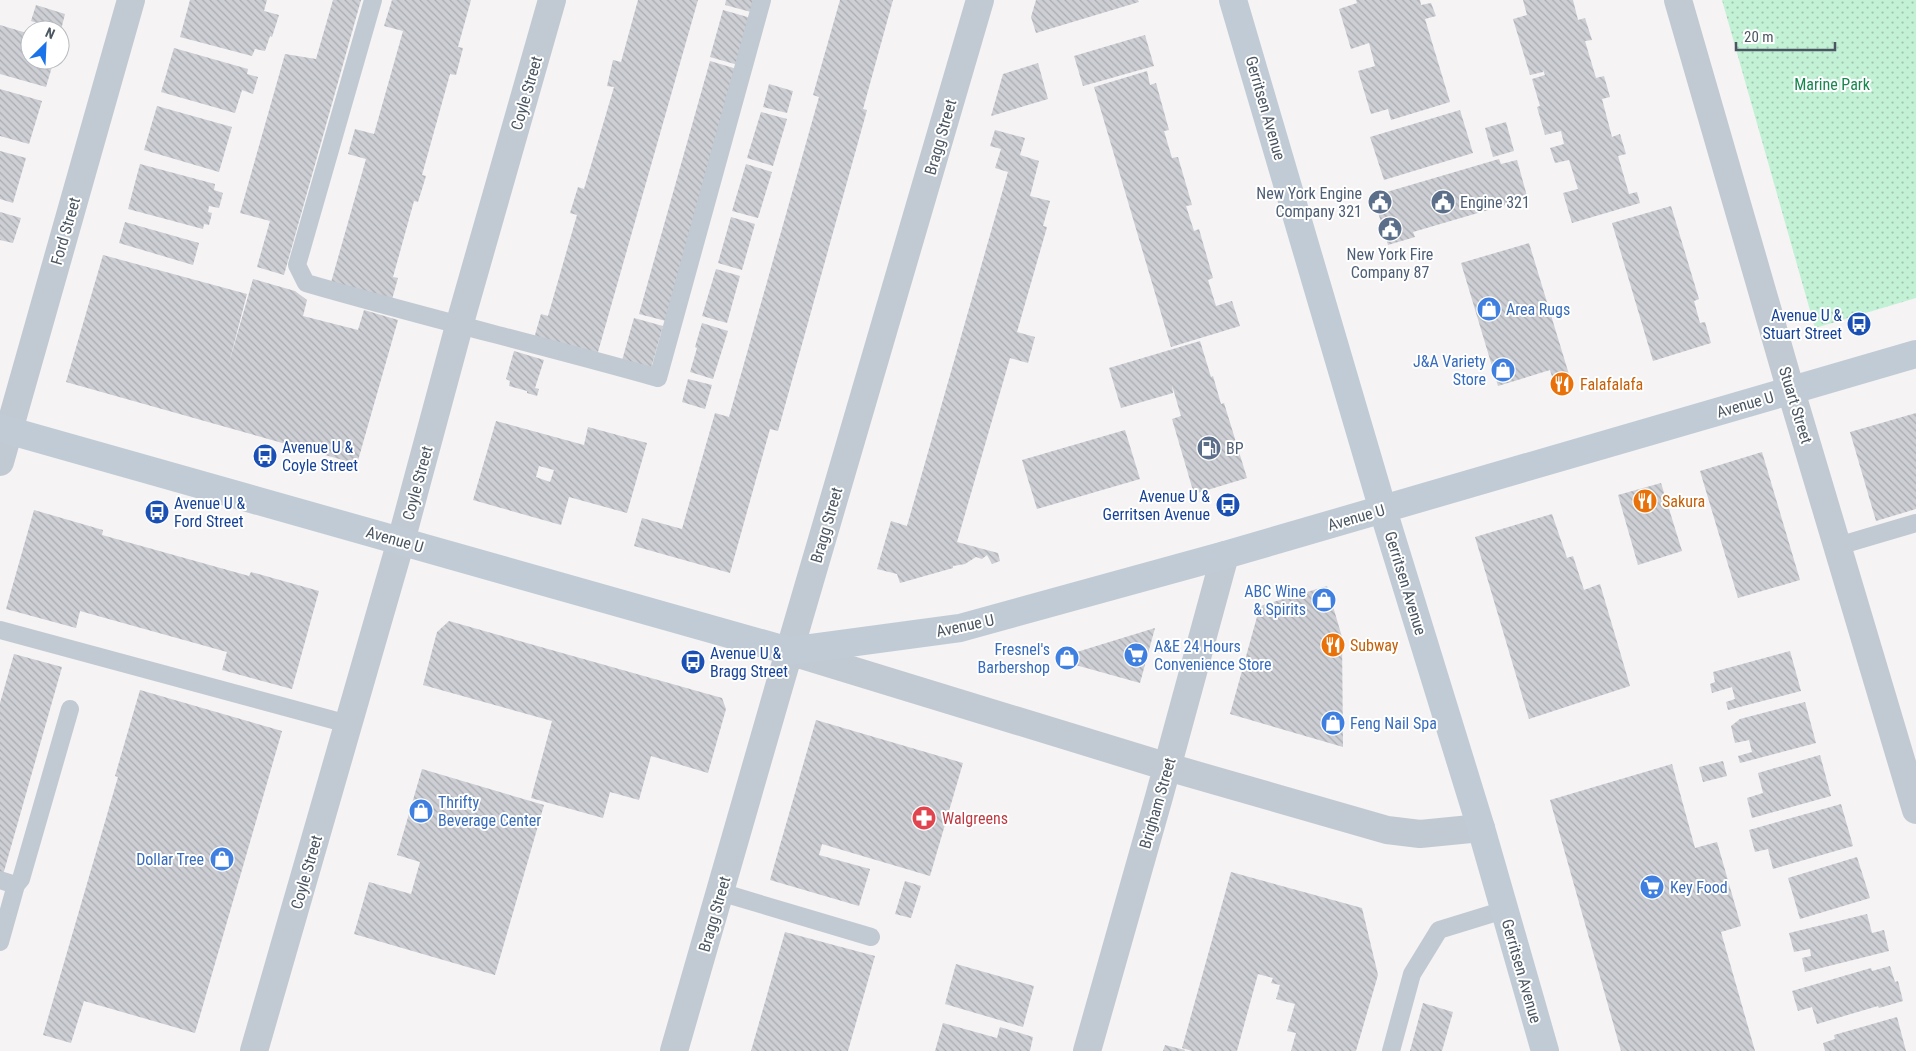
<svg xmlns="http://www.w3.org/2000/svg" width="1916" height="1051" font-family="'Roboto Condensed',sans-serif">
	<defs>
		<pattern id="park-dots" width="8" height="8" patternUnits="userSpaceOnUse" patternTransform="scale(1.25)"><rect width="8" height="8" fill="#c3f1d5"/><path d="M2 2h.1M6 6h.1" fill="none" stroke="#a0c6b0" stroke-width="1.8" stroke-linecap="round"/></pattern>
		<pattern id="building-back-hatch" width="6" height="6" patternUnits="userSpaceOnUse" patternTransform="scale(1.25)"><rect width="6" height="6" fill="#cdcfd5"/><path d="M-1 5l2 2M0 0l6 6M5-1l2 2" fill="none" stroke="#a8abb0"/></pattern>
	</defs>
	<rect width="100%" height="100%" fill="#f5f3f3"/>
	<!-- park -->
	<path fill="url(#park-dots)" d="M1722 0H1916V298L1815 328Z"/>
	<!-- building -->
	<path fill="url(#building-back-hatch)" fill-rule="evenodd" d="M190 0H267L264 11 279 15 272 37 270 36 265 51 255 49 252 56 180 37Z
		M333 0H361L284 275 257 267 270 221 240 213 285 54 316 59Z
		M392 0H471L458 47 463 48 456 75 450 74 422 175 426 176 418 202 414 201 393 277 398 278 391 303 330 286 366 159 348 154 355 129 374 134 403 31 384 26Z
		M638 0H698L596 359 533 342 541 314 548 316 577 215 570 213 578 187 584 189 614 87 607 86 613 60 621 62Z
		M726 0H754L751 12 725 5Z
		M840 0H893L863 109 867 110 786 402 778 431 770 429 730 573 634 546 642 518 682 529 715 413 729 417 819 97 813 95Z
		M1036 0H1138L1139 2 1036 33 1031 17Z
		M1356 0H1420L1421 5 1431 3 1436 16 1425 19 1450 102 1391 120 1388 109 1371 114 1358 71 1375 66 1369 43 1351 49 1339 9 1357 3Z
		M1523 0H1573L1578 20 1585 18 1592 40 1585 41 1596 78 1604 76 1610 97 1602 99 1612 137 1620 134 1626 154 1618 156 1629 194 1637 192 1640 203 1572 223 1563 193 1578 189 1569 160 1555 163 1550 148 1564 144 1561 131 1545 135 1537 107 1540 106 1532 79 1545 75 1543 70V72L1530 75 1513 19 1527 15Z
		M36 5 65 14 61 30 31 21Z
		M723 10 751 18 738 65 710 57Z
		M0 25 30 34V60H54L46 87 0 74Z
		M1145 35 1154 66 1083 86 1074 56Z
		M174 48 248 69 247 74 258 77 253 94 242 90 235 113 161 92Z
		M710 61 737 69 666 321 639 314Z
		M1038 63 1048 99 991 116 1003 74Z
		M1147 71 1150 85 1156 83 1169 130 1164 131 1172 158 1178 157 1192 205 1186 206 1194 231 1199 229 1213 278 1208 280 1216 306 1232 301 1240 326 1171 347 1094 87Z
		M769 84 793 91 787 113 763 107Z
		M0 89 42 101 29 144 0 136Z
		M157 106 232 127 219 172 144 150Z
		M1460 110 1473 153 1384 180 1370 137Z
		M761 112 787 119 773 166 747 158Z
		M1506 122 1514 151 1493 157 1485 128Z
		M995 130 1025 138 1020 155 1039 161 1030 196 1050 201 1043 226 1047 227 1017 332 1035 337 1028 363 1010 358 957 542 998 553 1000 561 992 564 987 555 982 559 976 557 965 564 953 566V568L900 583 897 574 877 569 891 521 907 526 1008 172 995 168 1001 149 990 146Z
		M0 151 26 158 13 203 0 199Z
		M1499 159 1501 164 1517 160 1527 196 1511 200 1512 203 1413 232 1415 237 1388 245 1373 196Z
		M140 164 215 184 214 190 223 193 219 208 209 206 208 212 212 213 209 225 204 224 203 229 128 209Z
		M746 164 772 172 758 218 732 211Z
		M1671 206 1699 299 1694 301 1700 323 1705 322 1711 343 1653 361 1612 223Z
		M0 212 21 218 13 243 0 240Z
		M731 217 755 224 742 270 718 263Z
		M125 222 199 243 193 265 119 243Z
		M1529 243 1571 381 1555 386 1550 370 1498 386 1461 263Z
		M103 255 247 294 229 363 253 279 295 291 307 300 303 316 358 330 364 310 398 320 357 464 66 382Z
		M716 269 740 276 727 323 702 316Z
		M634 318 663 326 650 372 621 364Z
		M702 323 728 331 713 379 690 372 697 348 695 347Z
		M1200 341 1211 377 1213 376 1221 404 1224 403 1247 478 1194 494 1172 419 1181 416 1172 385 1173 393 1121 408 1109 368Z
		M514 351 544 360 535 388 539 389 537 396 527 393V391L509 386 510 381 506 379Z
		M688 379 712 385 705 409 682 402Z
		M1916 413V509L1876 521 1850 432Z
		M496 421 584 445 588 427 647 443 627 513 569 497 561 525 473 500ZM539 466 554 470 550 482 536 477Z
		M1125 430 1140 479 1037 509 1022 460Z
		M1762 452 1800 580 1738 598 1700 471Z
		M1661 483 1682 551 1638 565 1618 495Z
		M34 510 103 530 102 535 249 576 251 572 319 591 292 689 222 670 227 652 80 611 76 628 6 609Z
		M1552 514 1567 558 1573 556 1584 590 1600 584 1630 686 1529 719 1475 537Z
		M1327 586 1342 637 1343 747 1230 714 1260 606Z
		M449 621 722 698 726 709 708 773 651 756 639 800 610 792 603 818 531 798 552 721 423 685 437 632Z
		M1155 628 1140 683 1054 659Z
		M1790 651 1801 691 1728 710 1726 702 1735 699 1732 687 1712 693 1710 684 1715 682 1713 672Z
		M14 654 62 667 3 875 0 874V703Z
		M140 690 282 731 195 1033 84 1001 71 1043 43 1035 118 777 115 776Z
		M1805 702 1816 743 1740 763 1738 756 1752 752 1749 740 1735 743 1731 726 1740 719Z
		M816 720 963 763 930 876 822 844 819 855 870 869 859 906 770 880Z
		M1820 755 1831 796 1752 818 1747 798 1763 793 1758 773Z
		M1723 761 1727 776 1703 782 1699 767Z
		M1672 764 1695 848 1717 842 1741 926 1721 932 1755 1051H1621L1550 800Z
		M422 769 544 805 495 975 354 934 369 882 411 894 420 862 397 855Z
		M1841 804 1853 846 1773 869 1768 849 1755 852 1749 830Z
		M1857 857 1870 898 1800 919 1788 878Z
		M1231 872 1362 908 1378 975 1356 1051H1291L1296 1033 1287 1031 1295 1004 1276 999 1280 985 1271 983 1273 978 1258 974 1237 1051H1192L1182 1048Z
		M905 881 921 886 911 918 895 914Z
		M1867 914 1872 933 1884 930 1889 951 1805 972 1802 958 1811 956 1810 949 1794 952 1789 933Z
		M785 932 875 956 848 1051H751Z
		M956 964 1034 986 1023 1027 945 1004Z
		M1890 966 1895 982 1898 981 1903 1001 1879 1008 1878 1006 1817 1024 1812 1007 1798 1011 1792 991 1871 968 1872 971Z
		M1423 1003 1453 1012 1442 1051H1410Z
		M1897 1017 1906 1051H1825L1823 1043 1835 1039 1834 1035Z
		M943 1023 997 1038 1000 1027 1033 1037 1030 1051H935Z
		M1165 1045 1185 1050 1184 1051H1163Z"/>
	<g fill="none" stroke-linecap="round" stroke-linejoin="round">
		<!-- service -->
		<path stroke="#c1cad2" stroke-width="18" d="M373 0 297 265 306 283C423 317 541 345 658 378L762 0
			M1838 546 1916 523
			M0 630 348 724
			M0 880 16 885 21 879 70 709
			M720 892 871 937
			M0 942 16 885
			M1391 1051 1412 974 1439 930 1504 910"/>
		<!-- minor -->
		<path stroke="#c1cad2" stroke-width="28" d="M1678 0 1791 391 1916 810
			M0 462 131 0
			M789 651 1168 767 1387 830 1420 834 1481 828
			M254 1051 401 541 459 326 552 0
			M674 1051 778 690 980 0
			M1087 1051 1159 797 1225 555"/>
		<!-- secondary -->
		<path stroke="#c1cbd6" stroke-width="28" d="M1233 0 1383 510 1481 828 1545 1051
			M0 428 789 651 960 628 1225 555 1916 354"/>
	</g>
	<!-- icons -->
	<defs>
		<symbol id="civic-disc" viewBox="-11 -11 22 22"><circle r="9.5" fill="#5c6f8a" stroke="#fff"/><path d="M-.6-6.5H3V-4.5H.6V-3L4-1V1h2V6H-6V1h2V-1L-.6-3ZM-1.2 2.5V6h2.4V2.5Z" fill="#fff"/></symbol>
		<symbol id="shop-disc" viewBox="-11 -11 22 22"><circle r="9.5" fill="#3f7fe0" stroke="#fff"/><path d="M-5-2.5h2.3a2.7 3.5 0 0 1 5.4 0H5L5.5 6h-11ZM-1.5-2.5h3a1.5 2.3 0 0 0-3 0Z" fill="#fff"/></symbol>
		<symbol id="bus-disc" viewBox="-11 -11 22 22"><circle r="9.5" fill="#1a4fb4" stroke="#fff"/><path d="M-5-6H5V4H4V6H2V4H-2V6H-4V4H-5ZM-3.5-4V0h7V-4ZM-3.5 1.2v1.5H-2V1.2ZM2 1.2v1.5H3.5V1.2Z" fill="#fff"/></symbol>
		<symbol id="restaurant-disc" viewBox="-11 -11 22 22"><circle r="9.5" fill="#e8710a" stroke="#fff"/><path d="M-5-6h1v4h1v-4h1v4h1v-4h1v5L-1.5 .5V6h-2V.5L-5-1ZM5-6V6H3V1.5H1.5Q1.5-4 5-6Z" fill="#fff"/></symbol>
		<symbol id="fuel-disc" viewBox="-11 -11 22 22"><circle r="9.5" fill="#5c6f8a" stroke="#fff"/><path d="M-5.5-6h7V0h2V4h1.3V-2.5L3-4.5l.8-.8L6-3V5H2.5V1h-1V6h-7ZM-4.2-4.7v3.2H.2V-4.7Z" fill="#fff"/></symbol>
		<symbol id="supermarket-disc" viewBox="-11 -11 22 22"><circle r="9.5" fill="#3f7fe0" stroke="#fff"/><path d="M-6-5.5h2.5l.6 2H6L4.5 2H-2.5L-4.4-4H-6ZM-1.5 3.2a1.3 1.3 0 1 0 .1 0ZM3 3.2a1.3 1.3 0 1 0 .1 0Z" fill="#fff"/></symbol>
		<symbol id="pharmacy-disc" viewBox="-11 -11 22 22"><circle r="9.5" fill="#e0444e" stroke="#fff"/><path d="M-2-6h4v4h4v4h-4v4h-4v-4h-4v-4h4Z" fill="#fff"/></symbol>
	</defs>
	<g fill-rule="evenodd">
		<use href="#civic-disc" x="1366" y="188" width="28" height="28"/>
		<use href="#civic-disc" x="1429" y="188" width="28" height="28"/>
		<use href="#civic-disc" x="1376" y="215" width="28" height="28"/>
		<use href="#shop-disc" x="1475" y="295" width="28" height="28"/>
		<use href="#bus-disc" x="1845" y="310" width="28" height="28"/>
		<use href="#shop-disc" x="1489" y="356" width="28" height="28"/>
		<use href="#restaurant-disc" x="1548" y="370" width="28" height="28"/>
		<use href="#fuel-disc" x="1195" y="434" width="28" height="28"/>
		<use href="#bus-disc" x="251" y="442" width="28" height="28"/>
		<use href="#restaurant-disc" x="1631" y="487" width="28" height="28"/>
		<use href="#bus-disc" x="1214" y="491" width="28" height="28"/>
		<use href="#bus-disc" x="143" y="498" width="28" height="28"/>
		<use href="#shop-disc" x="1310" y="586" width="28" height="28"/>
		<use href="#restaurant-disc" x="1319" y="631" width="28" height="28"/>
		<use href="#supermarket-disc" x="1122" y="641" width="28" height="28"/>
		<use href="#shop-disc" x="1053" y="644" width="28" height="28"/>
		<use href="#bus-disc" x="679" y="648" width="28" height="28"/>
		<use href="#shop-disc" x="1319" y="709" width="28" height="28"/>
		<use href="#shop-disc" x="407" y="797" width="28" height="28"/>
		<use href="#pharmacy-disc" x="910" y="804" width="28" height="28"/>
		<use href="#shop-disc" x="208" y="845" width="28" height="28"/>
		<use href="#supermarket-disc" x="1638" y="873" width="28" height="28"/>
	</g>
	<g text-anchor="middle" stroke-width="4" stroke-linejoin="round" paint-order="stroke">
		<!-- park labels -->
		<g font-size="16" fill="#17864f" stroke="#fff">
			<text x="1832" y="90">Marine Park</text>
		</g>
		<!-- street labels -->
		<g font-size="16" fill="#4a5661" stroke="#fff">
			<text transform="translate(526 93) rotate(-74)" y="6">Coyle Street</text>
			<text transform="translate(1266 108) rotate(74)" y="6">Gerritsen Avenue</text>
			<text transform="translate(940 137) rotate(-74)" y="6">Bragg Street</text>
			<text transform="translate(65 231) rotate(-74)" y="6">Ford Street</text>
			<text transform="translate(1745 404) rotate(-16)" y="6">Avenue U</text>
			<text transform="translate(1796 405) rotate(73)" y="6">Stuart Street</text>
			<text transform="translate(417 483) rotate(-75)" y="6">Coyle Street</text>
			<text transform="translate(1356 517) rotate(-16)" y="6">Avenue U</text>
			<text transform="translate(826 525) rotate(-74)" y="6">Bragg Street</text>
			<text transform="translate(395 539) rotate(16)" y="6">Avenue U</text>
			<text transform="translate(1406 583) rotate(73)" y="6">Gerritsen Avenue</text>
			<text transform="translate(965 625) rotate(-12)" y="6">Avenue U</text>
			<text transform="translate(1157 803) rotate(-74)" y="6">Brigham Street</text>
			<text transform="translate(306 872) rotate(-74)" y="6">Coyle Street</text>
			<text transform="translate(714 914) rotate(-74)" y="6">Bragg Street</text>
			<text transform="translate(1522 971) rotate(74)" y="6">Gerritsen Avenue</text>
		</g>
		<!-- service labels -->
		<g font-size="16" fill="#4e5e75" stroke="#fff" text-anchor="start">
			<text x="1362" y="199" text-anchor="end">New York Engine<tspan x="1362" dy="18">Company 321</tspan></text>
			<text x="1460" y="208">Engine 321</text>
			<text x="1390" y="260" text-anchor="middle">New York Fire<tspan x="1390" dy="18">Company 87</tspan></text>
			<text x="1226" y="454">BP</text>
		</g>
		<!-- shop labels -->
		<g font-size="16" fill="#366cbe" stroke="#fff" text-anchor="start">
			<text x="1506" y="315">Area Rugs</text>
			<text x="1486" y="367" text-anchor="end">J&amp;A Variety<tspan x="1486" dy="18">Store</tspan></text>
			<text x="1306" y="597" text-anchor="end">ABC Wine<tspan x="1306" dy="18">&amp; Spirits</tspan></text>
			<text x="1154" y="652">A&amp;E 24 Hours<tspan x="1154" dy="18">Convenience Store</tspan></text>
			<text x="1050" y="655" text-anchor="end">Fresnel's<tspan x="1050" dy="18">Barbershop</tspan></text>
			<text x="1350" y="729">Feng Nail Spa</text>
			<text x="438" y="808">Thrifty<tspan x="438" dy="18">Beverage Center</tspan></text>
			<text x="204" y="865" text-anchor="end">Dollar Tree</text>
			<text x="1670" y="893">Key Food</text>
		</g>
		<!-- transit labels -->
		<g font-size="16" fill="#164399" stroke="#fff" text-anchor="start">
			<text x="1842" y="321" text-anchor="end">Avenue U &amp;<tspan x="1842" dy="18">Stuart Street</tspan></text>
			<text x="282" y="453">Avenue U &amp;<tspan x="282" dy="18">Coyle Street</tspan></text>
			<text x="1210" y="502" text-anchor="end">Avenue U &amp;<tspan x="1210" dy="18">Gerritsen Avenue</tspan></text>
			<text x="174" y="509">Avenue U &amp;<tspan x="174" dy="18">Ford Street</tspan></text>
			<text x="710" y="659">Avenue U &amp;<tspan x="710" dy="18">Bragg Street</tspan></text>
		</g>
		<!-- food labels -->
		<g font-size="16" fill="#c56008" stroke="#fff" text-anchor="start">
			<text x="1580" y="390">Falafalafa</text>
			<text x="1662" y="507">Sakura</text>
			<text x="1350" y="651">Subway</text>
		</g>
		<!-- health labels -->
		<g font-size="16" fill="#be3a42" stroke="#fff" text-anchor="start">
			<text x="942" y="824">Walgreens</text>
		</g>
	</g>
	<!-- north arrow -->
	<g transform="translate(45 45) rotate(24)"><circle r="24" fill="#ffffff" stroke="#b7bbc0"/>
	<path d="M0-4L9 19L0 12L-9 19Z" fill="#1a73e8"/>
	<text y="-8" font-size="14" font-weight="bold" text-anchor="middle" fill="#4a5661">N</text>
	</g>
	<!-- scale -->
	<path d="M1736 42v8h99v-8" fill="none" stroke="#4a5661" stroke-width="2.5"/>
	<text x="1744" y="42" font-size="15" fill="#4a5661" stroke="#ffffff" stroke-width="4" paint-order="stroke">20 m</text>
</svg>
